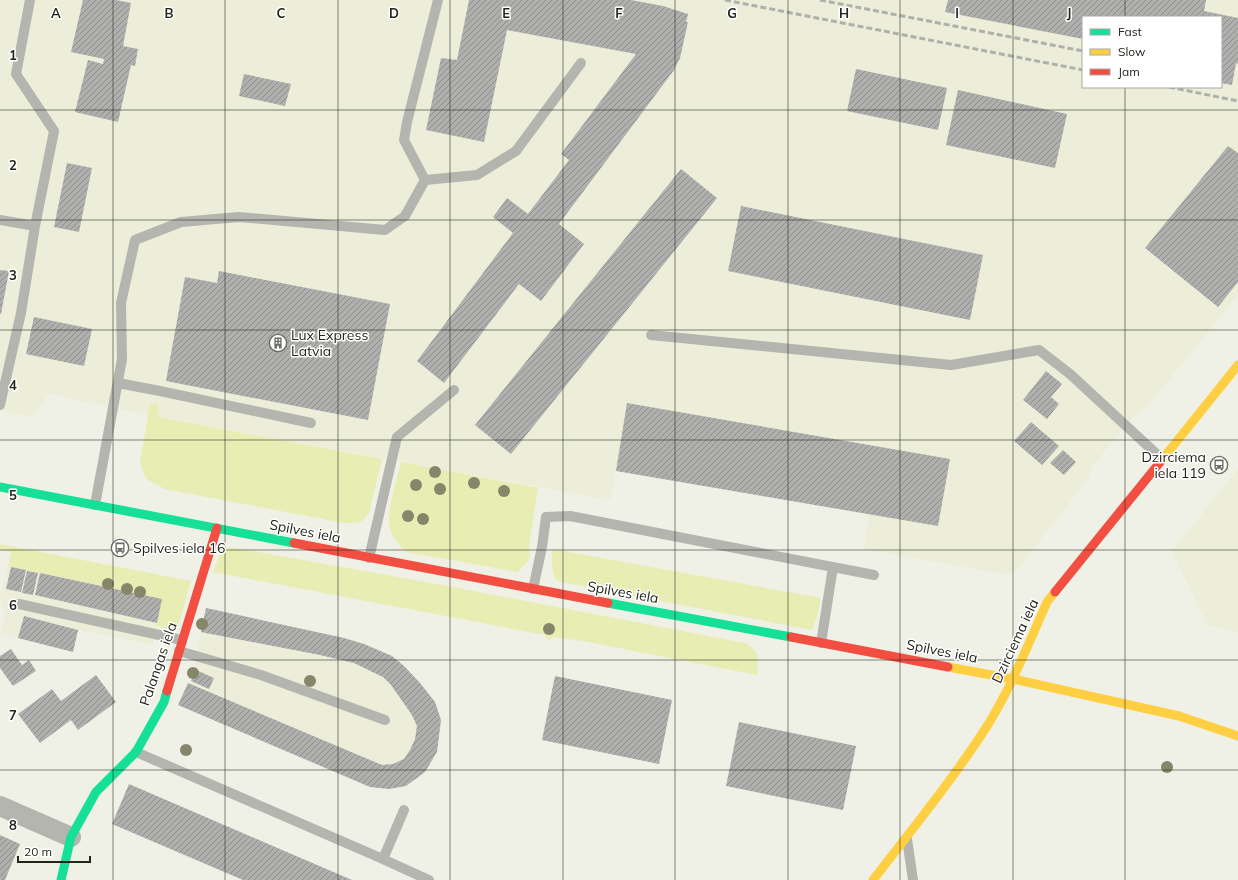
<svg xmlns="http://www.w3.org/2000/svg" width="1238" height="880" font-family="Mulish,sans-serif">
	<defs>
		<pattern id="building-hatch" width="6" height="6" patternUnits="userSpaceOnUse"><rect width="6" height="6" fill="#afb0ae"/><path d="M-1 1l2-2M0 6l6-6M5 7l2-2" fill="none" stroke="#8e8f8d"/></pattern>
	</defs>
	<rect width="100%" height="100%" fill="#f0f1e6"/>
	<!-- built -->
	<path fill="#eceed9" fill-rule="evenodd" d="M0 0H1238V295L1148 406 1136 414 1093 465 1088 479 1017 570 1003 574 864 549 869 514 616 471 610 500 158 417 49 394 32 417 0 411ZM1083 17H1221V87H1083Z
		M1238 469V632L1207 625 1172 551Z
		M8 566 38 573H40L162 599 153 645 79 630 73 652 1 634 5 611 0 598Z
		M206 608 344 638 364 644 392 656 404 666 420 683 435 702 441 720 437 752 406 786 389 789 370 787 190 684 196 670 194 663Z"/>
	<!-- grass -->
	<path fill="#e8edb3" d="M158 403V417L382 459 369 513C360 525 358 523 343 523L165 489 148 480 144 475 140 462 150 404Z
		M401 462 538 488 529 545 530 556 528 561 517 572 406 552C400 546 394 540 391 532 384 517 397 479 401 462Z
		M0 544 191 581 177 631 156 626 162 599 40 573H38L8 566 11 552 0 550Z
		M230 547 437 584 745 643C761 652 758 658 757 675L583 641 553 637 550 640 547 639 545 635 213 572 221 551Z
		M553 549 821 598 817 617 812 630 566 583 556 580C551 570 551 559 553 549Z"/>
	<!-- building -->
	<path fill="url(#building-hatch)" d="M83 0H116L131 3 123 46 138 49 135 66 131 65 118 122 75 112 88 60 103 64 104 59 71 52Z
		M469 0H631L663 6 688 14 686 22H688L680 58 674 70 559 224 584 244 541 301 519 284 444 383 417 361 513 233 493 217 507 198 528 214 569 160 561 154 636 54 507 30 484 142 426 130 441 58 457 60Z
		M948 0H1206L1204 11 1238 18V64L1236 63 1232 85 1221 83V17H1083V39L945 12Z
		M856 69 947 88 938 130 847 111Z
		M244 74 291 84 285 106 239 96Z
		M958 90 1067 114 1055 168 946 145Z
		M1228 146 1238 153V282L1218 307 1145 248Z
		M67 163 92 168 79 232 54 227Z
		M681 169 717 198 511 454 475 425Z
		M741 206 983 255 970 320 728 271Z
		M0 270 9 271 1 314H0Z
		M219 271 390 304 368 420 166 381 185 277 217 283Z
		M34 317 92 329 84 366 26 354Z
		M1046 371 1062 384 1051 397 1059 404 1047 419 1023 400Z
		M627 403 950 459 938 526 616 471Z
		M1031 422 1059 446 1042 465 1014 441Z
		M1063 450 1076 462 1064 475 1050 463Z
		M11 567 26 570 21 592 6 589Z
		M27 571 38 573 33 595 22 593Z
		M40 573 162 599 157 623 35 595Z
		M206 608 344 638 364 644 392 656 404 666 420 683 435 702 441 720 437 752 425 772 406 786 389 789 370 787 178 705 188 683 382 765 393 764 404 759 410 750 415 739 417 726 412 715 391 685 383 677 354 663 320 655 201 632Z
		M24 616 78 630 73 652 18 638Z
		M11 649 22 665 29 660 36 671 13 686 0 668V656Z
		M196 670 214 678 209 689 191 681Z
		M96 675 116 702 78 730 71 720 40 743 18 714 52 689 61 701Z
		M555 676 672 700 659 764 542 740Z
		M739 722 856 746 843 810 726 786Z
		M129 784 266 843 352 880H243L112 824Z
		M0 835 20 844 5 880H0Z"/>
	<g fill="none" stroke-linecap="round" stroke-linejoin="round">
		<!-- lane -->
		<path stroke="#b4b5af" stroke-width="10" d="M425 180 477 175 516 151 581 63
			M425 180 404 140 407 122 438 0
			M0 220 35 226
			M651 335 951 365 1039 350 1070 374 1162 459
			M118 383 160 391 311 423
			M0 405 21 313 35 226 54 131 16 74 30 0
			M95 505 122 359 121 303 135 240 181 222 239 217 385 230 405 216 425 180
			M369 558 397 437 454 390
			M533 589 542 547 546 517 570 516 874 575
			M19 604 182 640
			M821 643 833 567
			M179 651 261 675 385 720
			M136 752 376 856 429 880
			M907 839 913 880
			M383 859 404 810"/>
		<!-- street -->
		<path stroke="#b4b5af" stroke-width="20" d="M0 806 71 837"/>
		<!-- fast -->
		<path stroke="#16e098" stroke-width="9" d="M0 487 294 543
			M608 603 791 637
			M61 880 71 837 96 792 136 752 164 702 167 691"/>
		<!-- slow -->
		<path stroke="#ffcf43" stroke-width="9" d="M1161 461 1238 365
			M948 667 1013 679 1179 716 1238 736
			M873 880C913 828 954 778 989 723 1012 685 1029 643 1047 602L1055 592"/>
		<!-- jam -->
		<path stroke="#f24e42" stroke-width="9" d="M294 543 608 603
			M1055 592 1161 461
			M791 637 948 667
			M167 691 217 528"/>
		<!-- rail -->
		<path stroke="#afb0aa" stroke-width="3" stroke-dasharray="6 3" stroke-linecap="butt" d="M725 0 1083 70
			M820 0 1083 51
			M1169 87 1238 101"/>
	</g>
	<!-- trees -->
	<g fill="#86876a">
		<circle cx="435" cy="472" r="6"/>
		<circle cx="474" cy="483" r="6"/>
		<circle cx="416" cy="485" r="6"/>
		<circle cx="440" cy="489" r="6"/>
		<circle cx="504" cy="491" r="6"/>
		<circle cx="408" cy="516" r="6"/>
		<circle cx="423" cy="519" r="6"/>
		<circle cx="108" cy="584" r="6"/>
		<circle cx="127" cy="589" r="6"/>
		<circle cx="140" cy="592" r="6"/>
		<circle cx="202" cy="624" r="6"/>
		<circle cx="549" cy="629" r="6"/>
		<circle cx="193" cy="673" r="6"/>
		<circle cx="310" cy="681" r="6"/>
		<circle cx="186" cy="750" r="6"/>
		<circle cx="1167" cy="767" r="6"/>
	</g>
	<!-- grid -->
	<path fill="none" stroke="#23241c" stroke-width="1" stroke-opacity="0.55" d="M113 0V880M225 0V880M338 0V880M450 0V880M563 0V880M675 0V880M788 0V880M900 0V880M1013 0V880M1125 0V17M1125 87V880M0 110H1238M0 220H1238M0 330H1238M0 440H1238M0 550H1238M0 660H1238M0 770H1238"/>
	<!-- icons -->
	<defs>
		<symbol id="building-ring" viewBox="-11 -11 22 22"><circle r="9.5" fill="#fff" stroke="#6b6c63" stroke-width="1.5"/><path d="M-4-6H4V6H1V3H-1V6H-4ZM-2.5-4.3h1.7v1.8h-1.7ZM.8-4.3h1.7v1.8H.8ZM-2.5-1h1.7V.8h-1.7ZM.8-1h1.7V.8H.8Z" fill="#6b6c63"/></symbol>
		<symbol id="bus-ring" viewBox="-11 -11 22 22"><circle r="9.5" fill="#fff" stroke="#6b6c63" stroke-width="1.5"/><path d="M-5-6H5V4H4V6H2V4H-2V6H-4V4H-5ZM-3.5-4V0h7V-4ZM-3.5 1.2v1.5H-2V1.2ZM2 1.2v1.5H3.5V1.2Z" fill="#6b6c63"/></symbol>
	</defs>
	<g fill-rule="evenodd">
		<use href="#building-ring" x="268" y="333" width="20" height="20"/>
		<use href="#bus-ring" x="1209" y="455" width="20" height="20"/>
		<use href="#bus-ring" x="110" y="538" width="20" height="20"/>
	</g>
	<g text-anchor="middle" stroke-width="3" stroke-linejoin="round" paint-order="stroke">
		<!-- poi labels -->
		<g font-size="14" fill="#23241c" stroke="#fff" text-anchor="start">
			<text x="291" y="340">Lux Express<tspan x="291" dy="16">Latvia</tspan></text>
			<text x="1206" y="462" text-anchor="end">Dzirciema<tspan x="1206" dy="16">iela 119</tspan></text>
			<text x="133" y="553">Spilves iela 16</text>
		</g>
		<!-- street labels -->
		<g font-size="14" fill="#23241c" stroke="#fff">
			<text transform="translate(305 531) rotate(11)" y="5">Spilves iela</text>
			<text transform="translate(623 592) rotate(10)" y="5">Spilves iela</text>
			<text transform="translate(1015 641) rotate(-65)" y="5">Dzirciema iela</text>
			<text transform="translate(942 651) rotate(11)" y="5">Spilves iela</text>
			<text transform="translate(158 664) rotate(-71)" y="5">Palangas iela</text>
		</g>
	</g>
	<g font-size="13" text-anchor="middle" font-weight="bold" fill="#23241c" stroke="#fff" stroke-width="3" stroke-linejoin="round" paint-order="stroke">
		<text x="56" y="18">A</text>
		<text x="169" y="18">B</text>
		<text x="281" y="18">C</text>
		<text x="394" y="18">D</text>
		<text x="506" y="18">E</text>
		<text x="619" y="18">F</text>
		<text x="732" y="18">G</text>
		<text x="844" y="18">H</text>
		<text x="957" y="18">I</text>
		<text x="1069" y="18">J</text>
		<text x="13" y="60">1</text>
		<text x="13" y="170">2</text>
		<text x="13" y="280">3</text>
		<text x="13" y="390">4</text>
		<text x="13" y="500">5</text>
		<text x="13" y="610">6</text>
		<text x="13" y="720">7</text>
		<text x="13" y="830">8</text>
	</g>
	<!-- legend -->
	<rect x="1082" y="16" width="140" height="72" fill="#ffffff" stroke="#a7a7a4"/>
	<rect x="1090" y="29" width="20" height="6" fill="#16e098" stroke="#a7a7a4"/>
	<text x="1118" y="36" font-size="12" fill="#23241c">Fast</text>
	<rect x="1090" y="49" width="20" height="6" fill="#ffcf43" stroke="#a7a7a4"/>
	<text x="1118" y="56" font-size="12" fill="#23241c">Slow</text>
	<rect x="1090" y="69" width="20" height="6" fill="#f24e42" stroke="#a7a7a4"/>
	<text x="1118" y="76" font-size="12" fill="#23241c">Jam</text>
	<!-- scale -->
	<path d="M18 856v6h72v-6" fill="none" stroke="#23241c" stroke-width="2"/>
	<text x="24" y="856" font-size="12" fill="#23241c" stroke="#ffffff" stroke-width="3" paint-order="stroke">20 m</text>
</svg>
